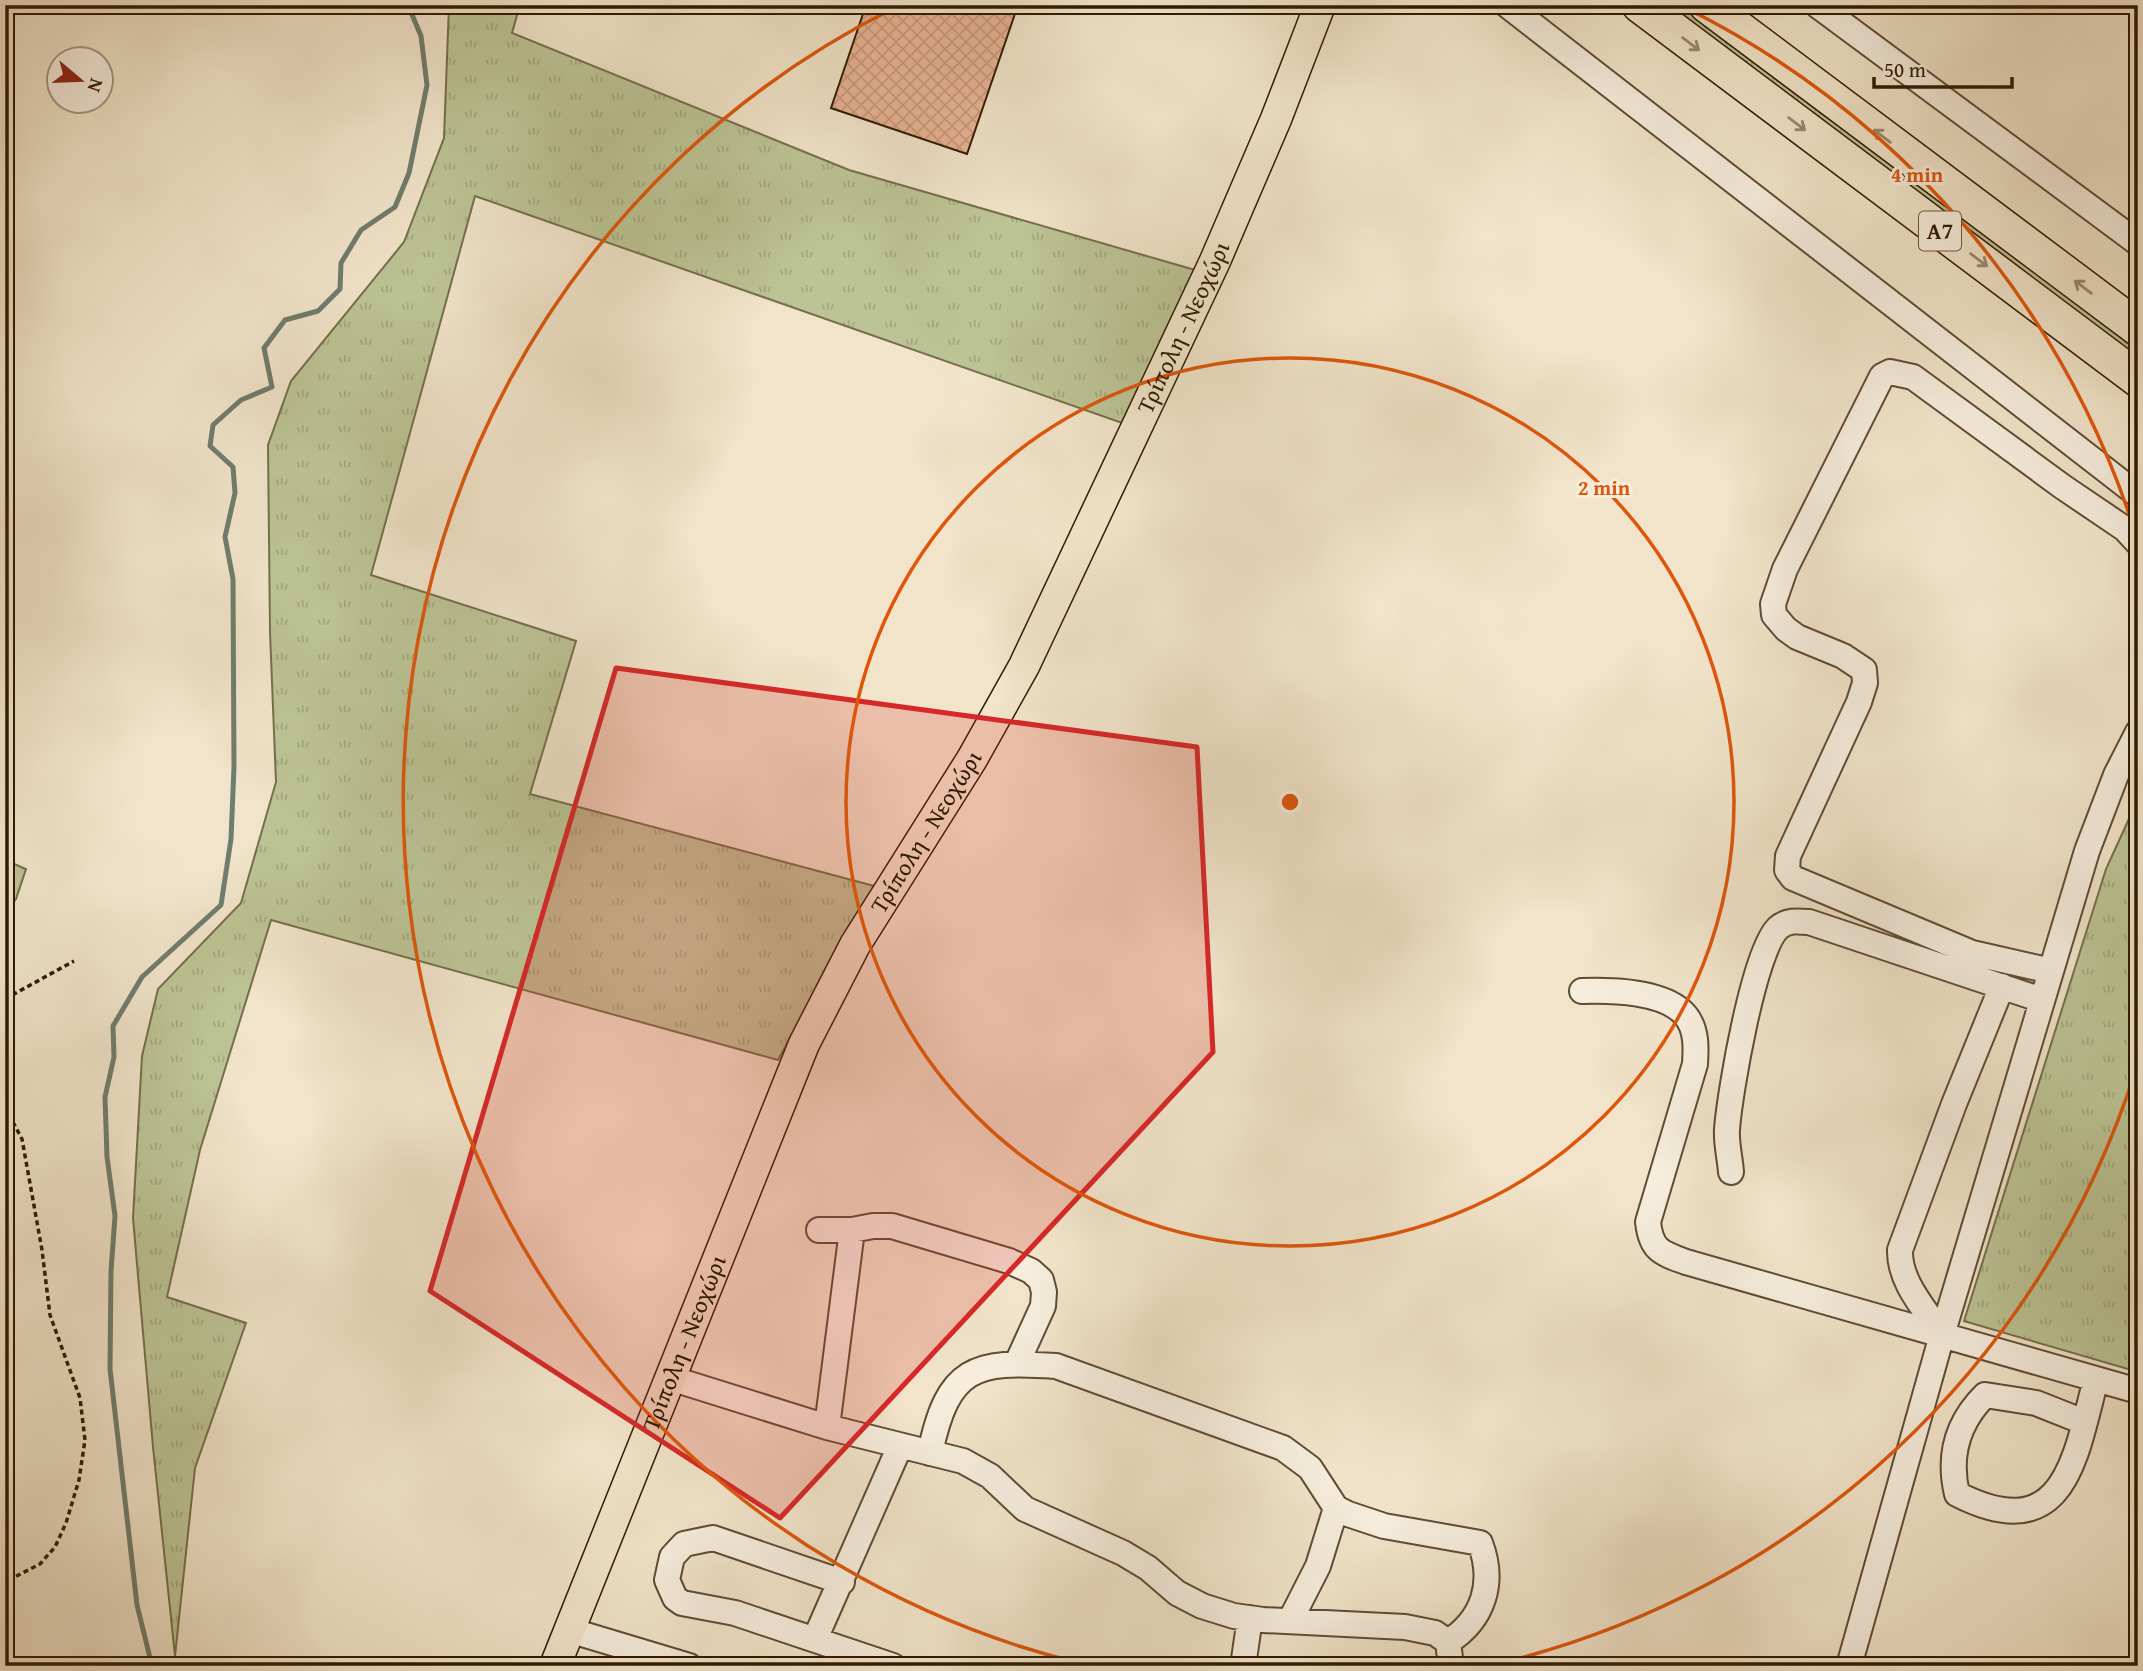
<svg xmlns="http://www.w3.org/2000/svg" width="2143" height="1671" font-family="'Gentium Book Plus',serif">
	<defs>
		<pattern id="grass-tufts" width="24" height="20" patternUnits="userSpaceOnUse" patternTransform="scale(1.75)"><rect width="24" height="20" fill="#bcc495"/><path d="M3 7l-1-3M5 7V3M7 7l1-3M15 17l-1-3M17 17v-4M19 17l1-3" fill="none" stroke="#a2a87f"/></pattern>
		<pattern id="forest-firs" width="22" height="20" patternUnits="userSpaceOnUse" patternTransform="scale(1.75)"><rect width="22" height="20" fill="#bcc495"/><path d="M5 1l3.5 6h-7zM16 11l3.5 6h-7z" fill="#a2a87f"/></pattern>
		<pattern id="building-cross-hatch" width="8" height="8" patternUnits="userSpaceOnUse" patternTransform="scale(1.75)"><rect width="8" height="8" fill="#e8b393"/><path d="M0 0l8 8M0 8l8-8" fill="none" stroke="#c7997d"/></pattern>
	</defs>
	<rect width="100%" height="100%" fill="#f1e4ca"/>
	<filter id="stains"><feTurbulence type="fractalNoise" baseFrequency=".00286" numOctaves="4"/><feColorMatrix values="0 0 0 0 .2 0 0 0 0 .09 0 0 0 0 .02 0 0 0 .5 -.17"/></filter>
	<radialGradient id="worn" r=".72"><stop offset=".6" stop-color="#630" stop-opacity="0"/><stop offset="1" stop-color="#630" stop-opacity=".3"/></radialGradient>
	<!-- grass -->
	<path fill="url(#grass-tufts)" stroke="#766f4b" stroke-width="2" d="M449 5H520L512 33 849 170 1195 270 1125 424 475 196 371 575 576 641 530 794 874 886 778 1060 271 920 200 1150 167 1297 246 1323 195 1468 175 1656 153 1447 133 1218 142 1056 158 989 241 903 276 782 270 632 268 445 291 381 404 242 444 138Z
		M1665 5H1681L2138 348V360Z
		M2138 799V1372L1964 1321 2106 869Z"/>
	<!-- forest -->
	<path fill="url(#forest-firs)" stroke="#766f4b" stroke-width="2" d="M5 860 26 869 16 899 5 913Z"/>
	<g fill="none" stroke-linecap="round" stroke-linejoin="round">
		<!-- stream -->
		<path stroke="#707d6e" stroke-width="5" d="M152 1666 137 1605 110 1369 111 1271 115 1216 107 1157 105 1097 114 1057 113 1026 142 977 221 905 231 839 234 767 233 579 225 537 235 493 233 467 210 446 213 425 241 400 272 387 264 348 285 320 318 311 340 289 341 263 361 230 395 207 409 173 427 85 421 36 408 5"/>
	</g>
	<!-- building -->
	<path fill="url(#building-cross-hatch)" stroke="#2f1a01" stroke-width="2" d="M866 5H1018L967 154 831 108Z"/>
	<g fill="none" stroke-linecap="round" stroke-linejoin="round">
		<defs>
			<path id="minor" d="M1507 5 2138 495
				M1817 5 2138 243
				M2051 971 1972 953 1793 878 1787 870 1788 856 1859 702 1865 683 1864 670 1843 656 1797 637 1786 629 1774 615 1773 604 1785 569 1882 376 1890 372 1913 377 2063 487 2125 529 2138 543
				M1582 991C1611 990 1666 991 1686 1016 1697 1030 1696 1048 1695 1064L1648 1222C1651 1250 1661 1253 1686 1262L2138 1391
				M1731 1172C1730 1158 1726 1143 1727 1129 1730 1091 1754 951 1778 928 1787 920 1797 921 1809 922L2042 1000
				M819 1230H852L873 1226H892L1009 1261 1031 1271 1041 1280 1044 1292 1043 1306 1017 1363
				M1942 1335C1925 1309 1899 1282 1900 1250L1954 1104 2002 986
				M670 1378 827 1427 963 1461 990 1476 1025 1509 1123 1553 1148 1568 1177 1593 1202 1606 1234 1616 1263 1620 1405 1627 1435 1633 1448 1642
				M2084 1422 2036 1403 1985 1395C1957 1423 1948 1456 1957 1494 2065 1549 2075 1458 2096 1379
				M827 1427 852 1230
				M930 1453C948 1367 974 1360 1056 1366L1283 1448 1310 1468 1336 1508 1348 1514 1384 1526 1480 1543C1495 1582 1484 1619 1448 1642
				M842 1582 713 1538 684 1544 672 1557 667 1580 675 1598 682 1603 735 1613 893 1666
				M1290 1621 1318 1566 1336 1508
				M569 1630 689 1666
				M815 1639 900 1446
				M1448 1642 1451 1666
				M1243 1666 1250 1618
				M1849 1666 1942 1335 2087 851 2116 775 2138 732"/>
			<g id="major">
				<path id="s1" d="M555 1666 804 1044 855 945 972 759 1024 666 1215 261 1276 119 1320 5"/>
			</g>
			<path id="highway" d="M1640 5 2138 379
				M1707 5 2138 328"/>
		</defs>
		<!-- minor casing -->
		<use href="#minor" stroke="#604c33" stroke-width="28"/>
		<!-- major casing -->
		<use href="#major" stroke="#2f1a01" stroke-width="33"/>
		<!-- highway casing -->
		<use href="#highway" stroke="#2f1a01" stroke-width="38"/>
		<!-- path -->
		<path stroke="#2f1a01" stroke-width="3.5" stroke-dasharray="5 3.5" stroke-linecap="butt" d="M5 999 74 961
			M5 1118 14 1124 22 1139 42 1250 50 1315 80 1398 85 1440 79 1480 66 1523 55 1547 40 1564 5 1582"/>
		<!-- minor -->
		<use href="#minor" stroke="#f6eddd" stroke-width="24"/>
		<!-- major -->
		<use href="#major" stroke="#f1e4ca" stroke-width="30"/>
		<!-- highway -->
		<use href="#highway" stroke="#f1e4ca" stroke-width="35"/>
	</g>
	<!-- one-way arrows -->
	<defs><path id="oneway-shaft" d="M-6 0H5M1.5-3L5.5 0L1.5 3" fill="none" stroke-width="1.6" stroke-linecap="round" stroke-linejoin="round" transform="scale(1.75)"/></defs>
	<g stroke="#9a8970">
		<use href="#oneway-shaft" transform="translate(1691 44) rotate(37)"/>
		<use href="#oneway-shaft" transform="translate(1797 124) rotate(37)"/>
		<use href="#oneway-shaft" transform="translate(1882 136) rotate(-143)"/>
		<use href="#oneway-shaft" transform="translate(1979 260) rotate(37)"/>
		<use href="#oneway-shaft" transform="translate(2083 287) rotate(-143)"/>
	</g>
	<!-- marked area -->
	<path fill="#d62828" fill-opacity="0.2" stroke="#d62828" stroke-width="5" stroke-linejoin="round" d="M616 668 1197 747 1213 1052 780 1518 430 1291Z"/>
	<!-- distance rings -->
	<g fill="none" stroke="#df560b" stroke-width="3.5">
		<circle cx="1290" cy="802" r="444"/>
		<path d="M2136 1069A887 887 0 0 1 1497 1664M1083 1664A887 887 0 0 1 894 8M1686 8A887 887 0 0 1 2136 535"/>
	</g>
	<g text-anchor="middle" stroke-width="6" stroke-linejoin="round" paint-order="stroke">
		<!-- shield labels -->
		<rect fill="#f6eddd" stroke="#6b5943" stroke-width="2" x="1919" y="211.5" width="42" height="39" rx="5"/>
		<g font-size="23" font-weight="bold" fill="#2f1a01">
			<text x="1940" y="239">Α7</text>
		</g>
		<!-- street labels -->
		<g font-size="24" fill="#2f1a01" stroke="#f6eddd">
			<text dy="8" stroke="none"><textPath href="#s1" startOffset="1482">Τρίπολη - Νεοχώρι</textPath></text>
			<text dy="8" stroke="none"><textPath href="#s1" startOffset="915">Τρίπολη - Νεοχώρι</textPath></text>
			<text dy="8" stroke="none"><textPath href="#s1" startOffset="348">Τρίπολη - Νεοχώρι</textPath></text>
		</g>
	</g>
	<circle cx="1290" cy="802" r="10" fill="#df560b" stroke="#f6eddd" stroke-width="3.5"/>
	<g font-size="21" text-anchor="middle" font-weight="bold" fill="#df560b" stroke="#f6eddd" stroke-width="6" stroke-linejoin="round" paint-order="stroke">
		<text x="1917" y="182">4 min</text>
		<text x="1604" y="495">2 min</text>
	</g>
	<!-- margin -->
	<rect width="2143" height="1671" fill="none" stroke="#f1e4ca" stroke-width="28"/>
	<rect x="7" y="7" width="2129" height="1657" fill="none" stroke="#2f1a01" stroke-width="3.5"/>
	<rect x="14" y="14" width="2115" height="1643" fill="none" stroke="#2f1a01" stroke-width="2"/>
	<!-- north arrow -->
	<g transform="translate(80 80) rotate(109)"><circle r="33" fill="#f6eddd" stroke="#a69985" stroke-width="2"/>
	<path d="M0-5L12 26L0 18L-12 26Z" fill="#8f2418"/>
	<text y="-10" font-size="19" font-weight="bold" text-anchor="middle" fill="#2f1a01">N</text>
	</g>
	<!-- scale -->
	<path d="M1874 77v10h138v-10" fill="none" stroke="#2f1a01" stroke-width="3.5"/>
	<text x="1884" y="77" font-size="21" fill="#2f1a01" stroke="#f6eddd" stroke-width="5" paint-order="stroke">50 m</text>
	<rect width="100%" height="100%" filter="url(#stains)"/>
	<rect width="100%" height="100%" fill="url(#worn)"/>
</svg>
